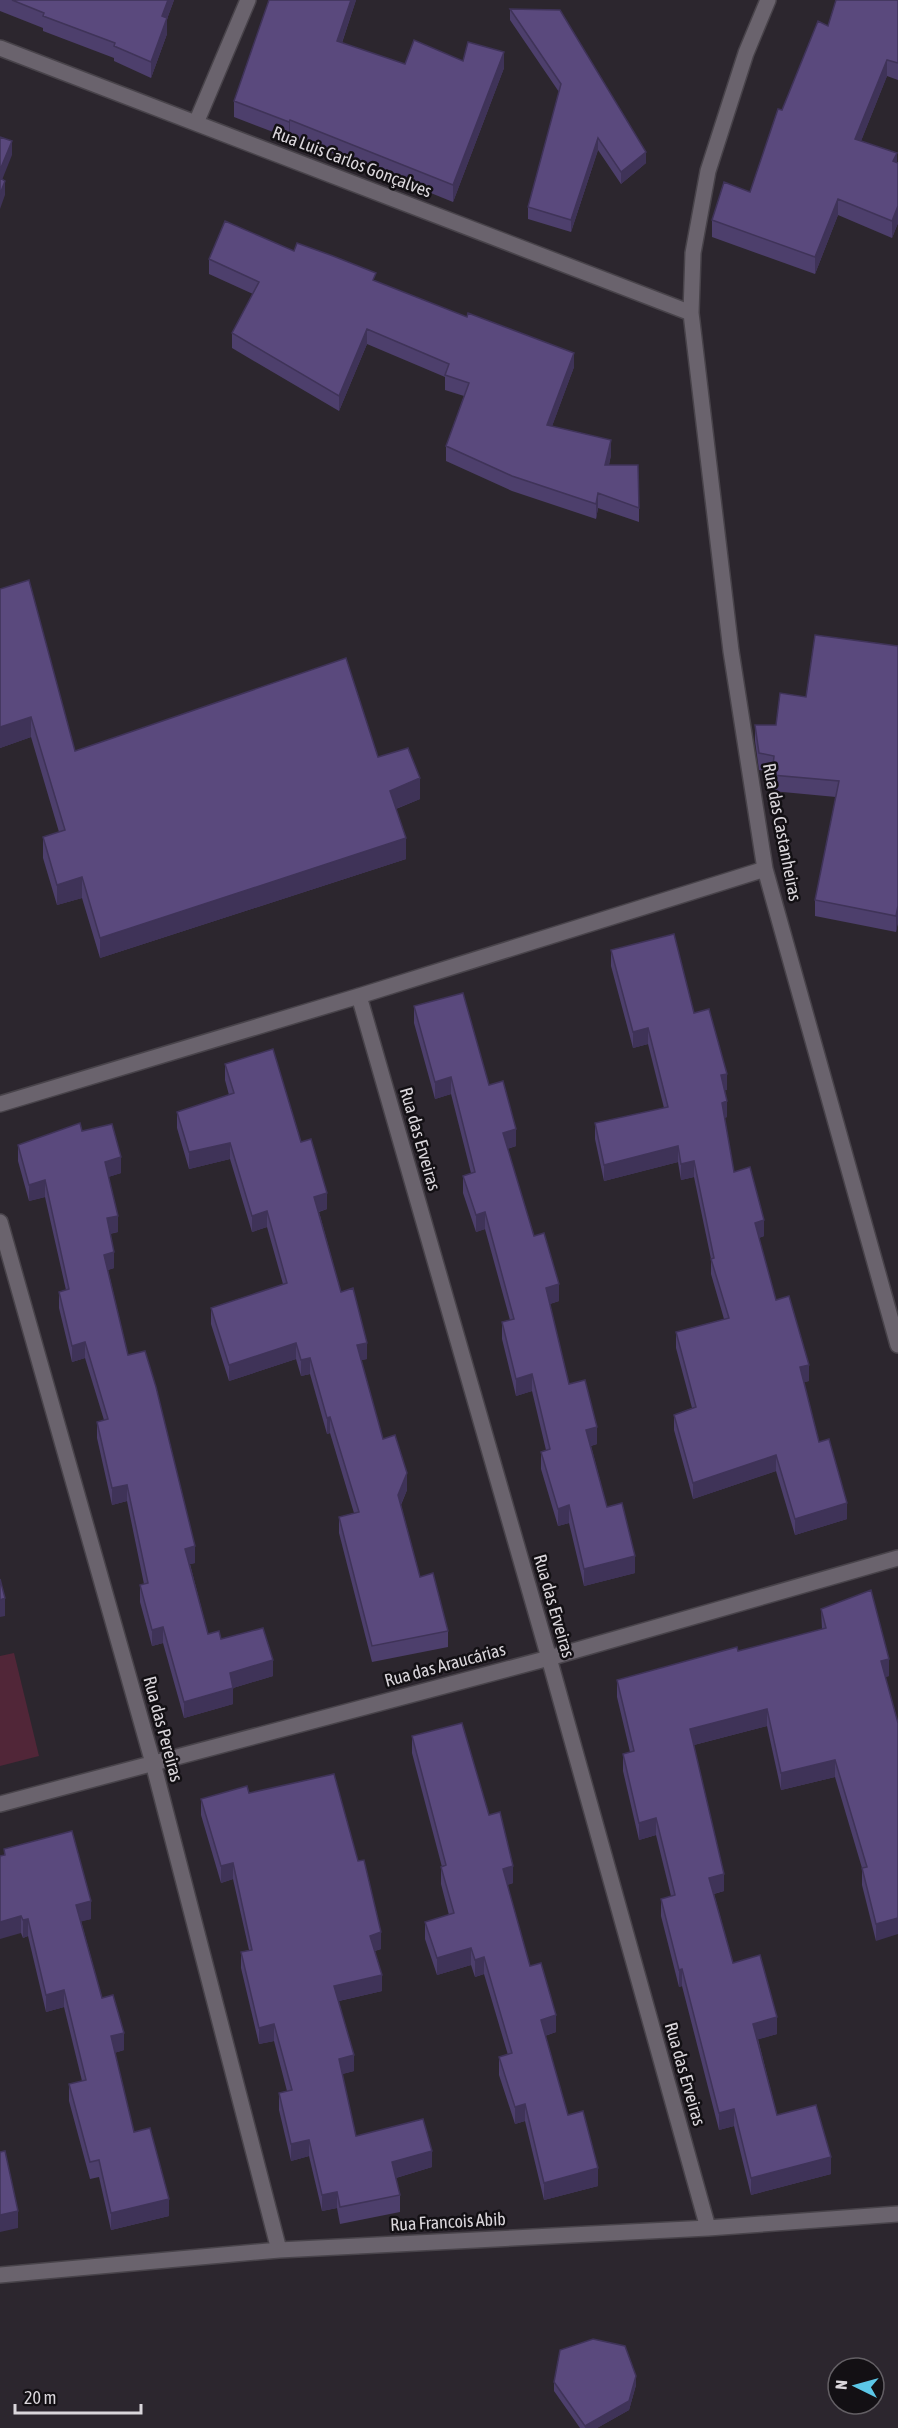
<svg xmlns="http://www.w3.org/2000/svg" width="898" height="2428" font-family="'Asap Condensed',sans-serif">
	<rect width="100%" height="100%" fill="#2c262e"/>
	<!-- pitch -->
	<path fill="#512638" d="M14 1653 39 1756 0 1766V1656Z"/>
	<g fill="none" stroke-linecap="round" stroke-linejoin="round">
		<defs>
			<path id="minor" d="M768 0 746 53 708 171 693 253 691 313 731 651 765 869 898 1345
				M0 48 691 313
				M196 123 248 0
				M359 996 549 1658 708 2228
				M0 1104 359 996 765 869
				M0 1222 153 1763 279 2250
				M0 1804 549 1658 898 1558
				M0 2275 279 2250 708 2228 898 2214"/>
		</defs>
		<!-- minor casing -->
		<use href="#minor" stroke="#48434a" stroke-width="18"/>
		<!-- minor -->
		<use href="#minor" stroke="#6a636d" stroke-width="15"/>
	</g>
	<!-- wall -->
	<path fill="#4d3f6c" d="M0 0H174L167 19V34L151 78 114 61V58L43 31V28L0 11Z
		M269 0H356L342 43 405 64 463 61 504 68 453 202 290 136 289 138 234 117V101Z
		M898 0V80L887 76 861 141 898 163V223L892 238 838 215 815 274 712 237V220L750 192 782 110 828 26Z
		M510 9 646 163 621 184 598 150 571 232 528 219V207L559 92 510 20Z
		M294 251 376 281 574 367 552 426 611 455 609 465 639 508V522L598 508 596 519 512 491 446 461V446L464 396 445 390V377L367 344 339 411 232 348V333L253 294 209 274V259Z
		M0 589 75 751 378 757 420 799 396 809 406 859 100 958 82 898 57 905 43 858V837L59 832 31 737 0 748Z
		M898 646V922L896 932 815 916V900L836 797 772 791V772L759 770 755 741V725H776L806 697Z
		M611 950 694 1013 727 1090H725L727 1117 724 1118 734 1172 764 1236 759 1238 776 1300 809 1381 804 1382 819 1442 847 1519 795 1535 776 1471 693 1499 674 1430V1415L692 1408 676 1348V1332L724 1319 711 1274V1259L694 1177 681 1180 678 1162 604 1181 595 1139V1123L664 1108 648 1044 633 1048 611 966Z
		M414 1006 489 1085 516 1146 507 1149 534 1236 559 1301 550 1304 569 1384 597 1444 591 1446 607 1507 635 1573 584 1586 569 1523 558 1526 541 1469V1452L546 1450 532 1391 516 1396 502 1339V1322L510 1320 485 1229 476 1232 463 1193V1176L471 1173 451 1094 435 1099 414 1023Z
		M225 1064 301 1142 327 1209 319 1212 341 1292 367 1359 361 1360 383 1439 407 1490 401 1505 420 1577 448 1631V1647L372 1662 339 1533V1517L354 1513 330 1433 327 1434 310 1374 301 1376 296 1359 229 1381 211 1324V1308L283 1284 267 1227 252 1232 230 1159 189 1169 177 1128V1112L229 1095 225 1080Z
		M82 1131 121 1173 108 1177 118 1232 110 1234 114 1268 108 1270 128 1355 195 1563 190 1564 208 1634 221 1639 273 1676 233 1688V1704L184 1718 163 1643 152 1646 140 1602V1585L144 1584 127 1501 112 1505 97 1438V1422L104 1420 85 1358 72 1362 59 1308V1292L66 1290 45 1197 29 1201 18 1161V1145Z
		M821 1609 889 1676 885 1677 876 1941 862 1885V1868L835 1777 781 1790 767 1726 694 1745 724 1891 714 1894 733 1963 777 2034 758 2039 777 2115 831 2174 751 2195 734 2126 719 2130 682 1986 679 1987 661 1916V1899L671 1896 656 1835 639 1840 623 1771V1754L630 1752 617 1697V1680L738 1651 822 1629Z
		M412 1736 489 1815 513 1883 507 1885 530 1966 556 2032 545 2036 568 2115 598 2186 544 2200 525 2121 515 2124 499 2075V2057L508 2055 484 1974 475 1977 471 1965 437 1975 425 1939V1922L449 1915 441 1884V1867H442L412 1753Z
		M249 1793 381 1949 375 1951 382 1991 339 2001 354 2071 342 2074 356 2136 432 2167 396 2178 400 2195V2212L340 2224 337 2208 322 2211 309 2156 291 2161 279 2110V2093L287 2091 274 2041 259 2044 241 1968V1952L249 1950 233 1879 221 1883 201 1815V1799Z
		M4 1849 91 1919 81 1921 102 1998 124 2050 114 2053 134 2132 169 2216 111 2230 99 2177 90 2179 69 2101V2084L82 2081 64 2007 46 2012 28 1936 23 1938 21 1933 4 1855Z
		M554 2382 636 2385 629 2410 597 2428H580L554 2391Z"/>
	<!-- shaded-wall -->
	<path fill="#3f3358" d="M168 0H174L167 19V34L151 78V62L162 16Z
		M351 0H356L337 57V41Z
		M504 52V68L453 202V185Z
		M887 60V76L855 156V139Z
		M290 120V136L289 138V122Z
		M598 138V150L571 232V220Z
		M12 141V155L0 185V170Z
		M646 152V163L621 184V172Z
		M897 153V169L893 161Z
		M5 181V195L0 209V194Z
		M838 199V215L815 274V257Z
		M898 206V223L892 238V221Z
		M367 329V344L339 411V396Z
		M574 353V367L547 440V425Z
		M611 440V455L605 480V465Z
		M598 493V508L596 519V504Z
		M31 717V737L0 748V727Z
		M420 778V799L390 811V791Z
		M406 838V859L100 958V938Z
		M82 877V898L57 905V885Z
		M898 906V922L896 932V916Z
		M648 1028V1044L633 1048V1032Z
		M727 1074V1090L721 1091V1075Z
		M451 1077V1094L435 1099V1082Z
		M727 1101V1117L722 1119V1103Z
		M516 1129V1146L503 1150V1133Z
		M230 1143V1159L189 1169V1152Z
		M678 1146V1162L604 1181V1165Z
		M121 1157V1173L105 1178V1162Z
		M694 1161V1177L681 1180V1164Z
		M45 1180V1197L29 1201V1185Z
		M327 1193V1209L314 1213V1197Z
		M267 1211V1227L252 1232V1216Z
		M485 1212V1229L476 1232V1215Z
		M118 1216V1232L107 1234V1218Z
		M764 1220V1236L755 1239V1223Z
		M114 1252V1268L104 1271V1255Z
		M559 1284V1301L546 1305V1288Z
		M85 1342V1358L72 1362V1346Z
		M296 1343V1359L229 1381V1365Z
		M367 1343V1359L357 1361V1345Z
		M310 1358V1374L301 1376V1360Z
		M809 1365V1381L800 1383V1367Z
		M532 1374V1391L516 1396V1379Z
		M330 1417V1433L327 1434V1418Z
		M597 1427V1444L586 1447V1430Z
		M776 1455V1471L693 1499V1483Z
		M407 1473V1490L398 1511V1495Z
		M127 1485V1501L112 1505V1488Z
		M847 1503V1519L795 1535V1519Z
		M569 1505V1523L558 1526V1509Z
		M195 1546V1563L185 1565V1549Z
		M635 1556V1573L584 1586V1569Z
		M5 1598V1616L0 1617V1600Z
		M163 1627V1643L152 1646V1630Z
		M889 1659V1676L881 1678V1661Z
		M273 1660V1676L233 1688V1704L184 1718V1702L230 1673Z
		M767 1709V1726L690 1746V1729Z
		M835 1760V1777L781 1790V1773Z
		M656 1818V1835L639 1840V1823Z
		M233 1863V1879L221 1883V1866Z
		M513 1866V1883L503 1886V1869Z
		M724 1874V1891L709 1895V1878Z
		M91 1901V1919L76 1923V1905Z
		M21 1916V1933L0 1939V1922Z
		M898 1918V1934L876 1941V1924Z
		M28 1919V1936L23 1938V1920Z
		M381 1932V1949L370 1952V1936Z
		M471 1948V1965L437 1975V1958Z
		M484 1957V1974L475 1977V1960Z
		M682 1969V1986L679 1987V1970Z
		M382 1975V1991L334 2002V1986Z
		M64 1990V2007L46 2012V1995Z
		M556 2015V2032L541 2037V2020Z
		M777 2017V2034L753 2041V2024Z
		M274 2024V2041L259 2044V2028Z
		M124 2033V2050L111 2054V2036Z
		M354 2055V2071L339 2075V2059Z
		M525 2104V2121L515 2124V2107Z
		M734 2109V2126L719 2130V2113Z
		M309 2140V2156L291 2161V2144Z
		M432 2151V2167L392 2179V2162Z
		M831 2157V2174L751 2195V2178Z
		M598 2168V2186L544 2200V2183Z
		M337 2192V2208L322 2211V2195Z
		M169 2199V2216L111 2230V2213Z
		M18 2211V2228L0 2232V2215Z
		M636 2376V2385L629 2410 597 2428H585V2426Z"/>
	<!-- building -->
	<path fill="#5a497d" stroke="#3f3358" stroke-width="1.5" d="M12 0H168L162 16 167 18 151 62 114 46 115 43 43 16 44 13Z
		M269 0H351L337 41 405 64 414 40 463 61 468 42 504 52 453 185 290 120 289 122 234 101Z
		M836 0H898V63L887 60 855 139 897 153 893 161 898 163V206L892 221 838 199 815 257 712 220 724 182 750 192 778 109 782 110 818 21 828 26Z
		M510 9 560 10 646 152 621 172 598 138 571 220 528 207 561 84Z
		M0 137 12 141 0 170Z
		M0 178 5 181 0 194Z
		M225 221 294 251 297 243 333 256 376 273 373 280 467 317 468 313 574 353 547 425 611 440 605 465H638L639 508 598 493 596 504 512 476 446 446 469 383 445 375 449 364 367 329 339 396 232 333 259 282 209 259Z
		M29 580 75 751 346 658 378 757 408 748 420 778 390 791 406 838 100 938 82 877 57 885 43 837 65 830 31 717 0 727V589Z
		M815 635 898 646V906L896 916 815 900 839 781 772 775 774 756 759 753 755 725H776L780 693 806 697Z
		M674 934 694 1013 709 1009 727 1074 721 1075 727 1101 722 1103 734 1172 750 1167 764 1220 755 1223 776 1300 789 1296 809 1365 800 1367 819 1442 829 1439 847 1503 795 1519 776 1455 693 1483 674 1415 696 1407 676 1332 729 1318 711 1259 714 1258 694 1161 681 1164 678 1146 604 1165 595 1123 668 1107 648 1028 633 1032 611 950Z
		M463 993 489 1085 503 1081 516 1129 503 1133 534 1236 544 1233 559 1284 546 1288 569 1384 585 1380 597 1427 586 1430 607 1507 622 1503 635 1556 584 1569 569 1505 558 1509 541 1452 550 1449 532 1374 516 1379 502 1322 514 1319 485 1212 476 1215 463 1176 475 1172 451 1077 435 1082 414 1006Z
		M273 1049 301 1142 311 1139 327 1193 314 1197 341 1292 353 1288 367 1343 357 1345 383 1439 395 1435 407 1473 398 1495 420 1577 433 1573 448 1631 372 1646 339 1517 359 1512 330 1417 327 1418 310 1358 301 1360 296 1343 229 1365 211 1308 287 1283 267 1211 252 1216 230 1143 189 1152 177 1112 234 1093 225 1064Z
		M80 1123 82 1131 112 1124 121 1157 105 1162 118 1216 107 1218 114 1252 104 1255 128 1355 145 1351 156 1387 195 1546 185 1549 208 1634 219 1631 221 1639 263 1628 273 1660 230 1673 233 1688 184 1702 163 1627 152 1630 140 1585 148 1583 127 1485 112 1488 97 1422 108 1419 85 1342 72 1346 59 1292 69 1289 45 1180 29 1185 18 1145Z
		M0 1579 5 1598 0 1600Z
		M871 1590 889 1659 881 1661 898 1723V1918L876 1924 862 1868 867 1867 835 1760 781 1773 767 1709 690 1729 724 1874 709 1878 733 1963 760 1955 777 2017 753 2024 777 2115 816 2105 831 2157 751 2178 734 2109 719 2113 682 1969 679 1970 661 1899 675 1895 656 1818 639 1823 623 1754 634 1751 617 1680 737 1647 738 1651 826 1628 821 1609Z
		M462 1723 489 1815 500 1812 513 1866 503 1869 530 1966 541 1963 556 2015 541 2020 568 2115 583 2111 598 2168 544 2183 525 2104 515 2107 499 2057 512 2053 484 1957 475 1960 471 1948 437 1958 425 1922 454 1913 441 1867 446 1865 412 1736Z
		M334 1774 358 1861 364 1860 381 1932 370 1936 382 1975 334 1986 354 2055 339 2059 356 2136 423 2119 432 2151 392 2162 400 2195 340 2207 337 2192 322 2195 309 2140 291 2144 279 2093 292 2090 274 2024 259 2028 241 1952 252 1950 233 1863 221 1866 201 1799 247 1786 249 1793Z
		M72 1831 91 1901 76 1905 102 1998 113 1995 124 2033 111 2036 134 2132 150 2128 169 2199 111 2213 99 2160 90 2162 69 2084 86 2080 64 1990 46 1995 28 1919 23 1920 21 1916 0 1922V1856L5 1855 4 1849Z
		M5 2151 18 2211 0 2215V2152Z
		M593 2339 625 2346 636 2376 629 2401 585 2426 554 2382 560 2350Z"/>
	<g text-anchor="middle" stroke-width="5" stroke-linejoin="round" paint-order="stroke">
		<!-- street labels -->
		<g font-size="18" fill="#dad6db" stroke="#131014">
			<text transform="translate(352 162) rotate(21)" y="6">Rua Luis Carlos Gonçalves</text>
			<text transform="translate(782 832) rotate(79)" y="6">Rua das Castanheiras</text>
			<text transform="translate(420 1139) rotate(74)" y="6">Rua das Erveiras</text>
			<text transform="translate(554 1606) rotate(74)" y="6">Rua das Erveiras</text>
			<text transform="translate(445 1665) rotate(-15)" y="6">Rua das Araucárias</text>
			<text transform="translate(163 1729) rotate(75)" y="6">Rua das Pereiras</text>
			<text transform="translate(685 2074) rotate(74)" y="6">Rua das Erveiras</text>
			<text transform="translate(448 2222) rotate(-3)" y="6">Rua Francois Abib</text>
		</g>
	</g>
	<!-- north arrow -->
	<g transform="translate(856 2386) rotate(275)"><circle r="28" fill="#131014" stroke="#635f64" stroke-width="1.5"/>
	<path d="M0-4.5L10 22L0 15L-10 22Z" fill="#5cc7e7"/>
	<text y="-9" font-size="16" font-weight="bold" text-anchor="middle" fill="#dad6db">N</text>
	</g>
	<!-- scale -->
	<path d="M15 2404v9h126v-9" fill="none" stroke="#dad6db" stroke-width="3"/>
	<text x="24" y="2404" font-size="18" fill="#dad6db" stroke="#131014" stroke-width="4.5" paint-order="stroke">20 m</text>
</svg>
